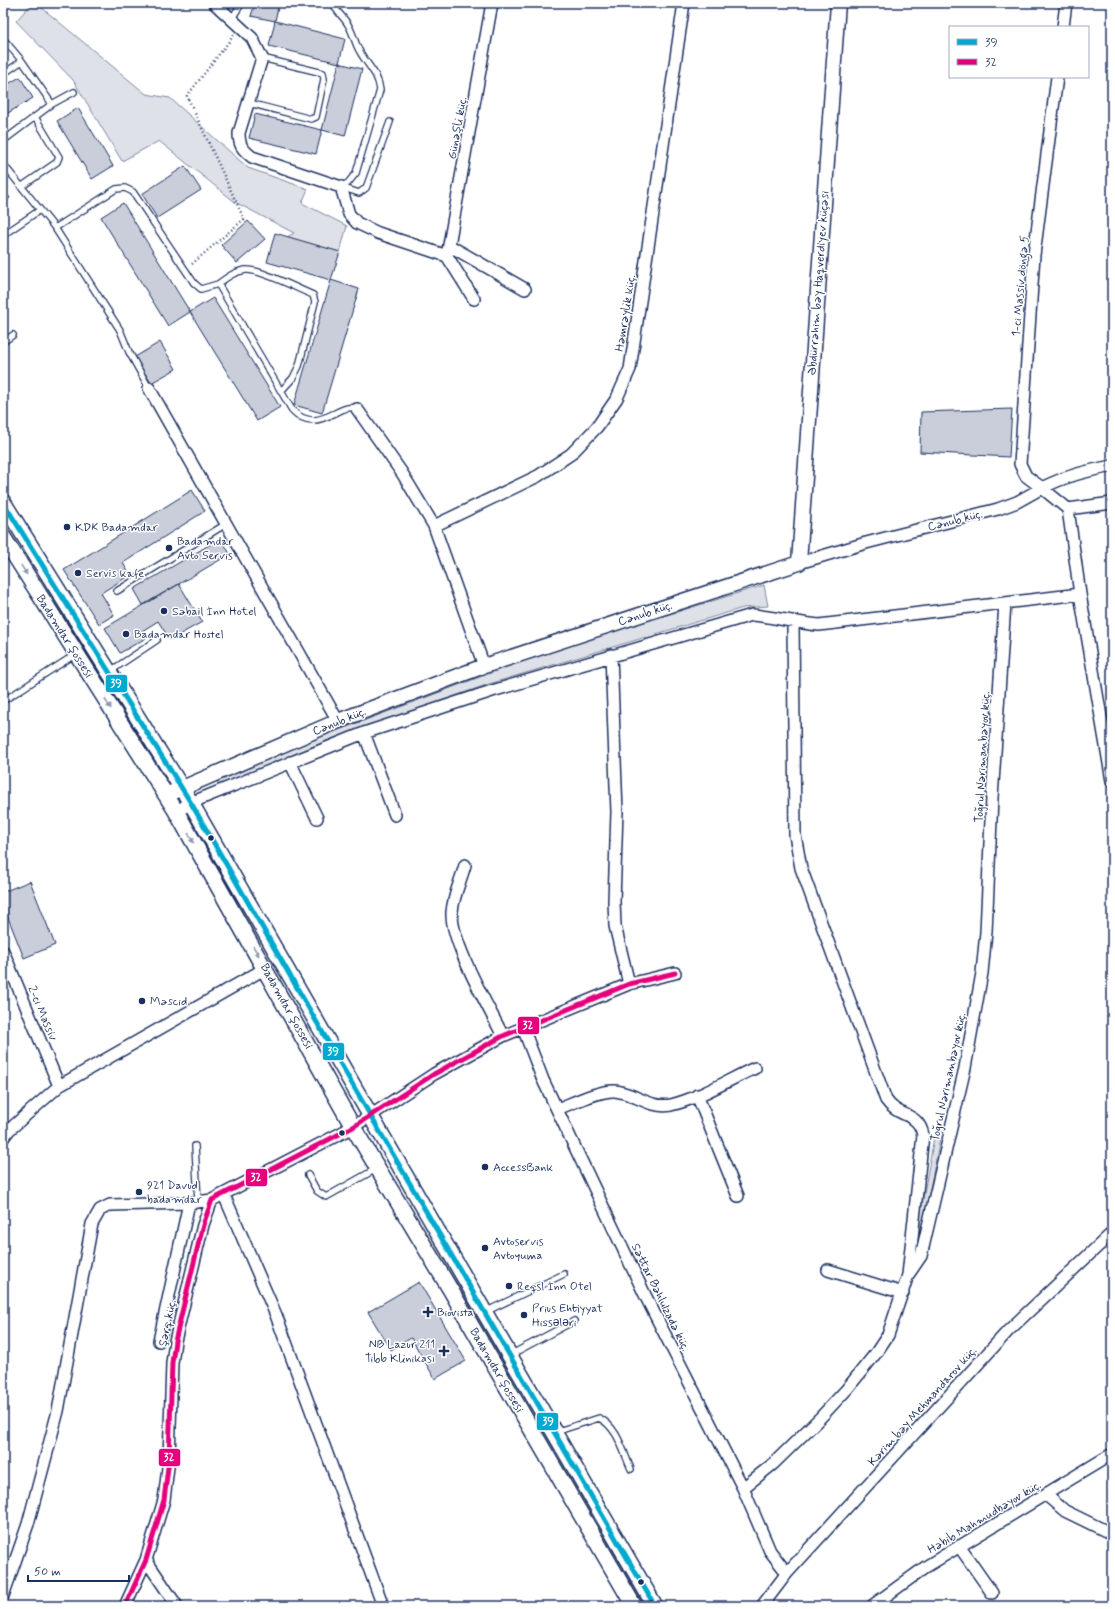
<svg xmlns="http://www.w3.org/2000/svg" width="1115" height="1609" font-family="Mynerve,sans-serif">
	<rect width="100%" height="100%" fill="#fff"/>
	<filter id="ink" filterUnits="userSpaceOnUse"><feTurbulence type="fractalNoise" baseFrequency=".025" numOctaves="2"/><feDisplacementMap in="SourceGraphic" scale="8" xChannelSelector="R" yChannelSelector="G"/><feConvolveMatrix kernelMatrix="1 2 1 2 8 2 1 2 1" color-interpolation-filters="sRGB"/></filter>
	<g filter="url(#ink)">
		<!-- green -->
		<path fill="#dee1e7" stroke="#7c88a2" d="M32 3H36L146 94 170 98 248 168 308 189 302 203 347 226 340 252 287 237 294 233 235 202 159 141 122 161 73 80 16 21Z
			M764 585 768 606 743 608 489 684 326 741 219 786 217 780 318 738 544 653Z
			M934 1137 940 1139 916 1257 913 1256Z"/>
		<!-- building -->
		<path fill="#caceda" stroke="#1b2f5e" d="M255 3H279L275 21 251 16Z
			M275 21 345 39 339 63 269 46Z
			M339 63 362 69 345 136 322 130Z
			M20 77 33 98 3 116V87Z
			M78 108 113 166 92 179 57 121Z
			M255 114 322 130 316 154 249 138Z
			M185 166 201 190 157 218 142 194Z
			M3 188 10 198 3 203Z
			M123 203 190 312 168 326 101 217Z
			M248 221 265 239 237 263 221 245Z
			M275 233 340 252 331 280 267 262Z
			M331 280 359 289 322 413 294 405Z
			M213 298 280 407 257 421 190 312Z
			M160 342 176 369 151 383 135 357Z
			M1012 409 1009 457 920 452 921 412Z
			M192 490 205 511 123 563 130 575 101 593 114 615 99 624 64 570Z
			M221 538 230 554 143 605 134 589Z
			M179 584 202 622 170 640 158 621 142 631 146 638 120 653 105 628Z
			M30 881 55 945 24 958 3 905V892Z
			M419 1282 466 1361 435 1379 411 1338 391 1350 368 1312Z"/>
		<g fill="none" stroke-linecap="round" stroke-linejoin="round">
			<defs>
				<path id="service" d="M333 3C336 12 343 16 347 23 352 30 354 39 357 46 364 63 378 71 380 90L356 173 348 183 341 187
					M232 18 242 3
					M6 42 22 61 52 104
					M3 74 22 61
					M249 103 311 119 316 117 324 79 323 73 262 58
					M3 141 52 104 74 92
					M3 164 55 228 120 330 129 352 149 388
					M21 187 57 162 59 157 35 117
					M341 187 359 193 366 188 390 122
					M55 228 116 189 125 188 133 192 194 283 201 289 218 284 292 410C318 437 341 400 357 409
					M3 235 40 210
					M218 284C226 278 235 271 246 270 260 269 298 289 313 295L315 302 299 366 293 378 282 390
					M3 342 13 335
					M117 591 226 524
					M109 672 157 640
					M3 701 76 654
					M195 1146 198 1201
					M308 1175 317 1191 326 1197 376 1169
					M485 1312 564 1274
					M510 1355 574 1321
					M555 1432 599 1418C617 1426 623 1451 631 1469"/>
				<path id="minor" d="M214 3 252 38 262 58 239 133C239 145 242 149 252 157L341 187 349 214 357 223 378 233 447 256 474 299
					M1063 27 1066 3
					M1057 77 1034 255 1020 464 1026 476 1042 488C1065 476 1087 471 1112 466
					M450 246 525 289
					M447 256 492 3
					M149 388 338 721
					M357 409 402 473 434 526 484 666
					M1068 509 1080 594 1112 781
					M434 526 538 476 571 454 597 427 617 398 630 369 684 3
					M799 563 866 543 998 509 1017 502 1042 488 1068 509 1112 503
					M793 623 795 835 801 868 886 1100C899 1119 918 1111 923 1135L908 1275
					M611 655 617 812 614 901 615 926 629 984
					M364 733 395 815
					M290 762 317 818
					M176 811 200 799 364 733 492 691 752 615C775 617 796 623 819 625L1080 594
					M465 865C461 880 453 897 452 912 450 941 489 1008 503 1036
					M3 951 59 1086
					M523 1028 543 1080 646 1297 743 1488 770 1551 787 1573
					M697 1095 738 1196
					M557 1109C573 1103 599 1090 615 1091 635 1093 650 1109 671 1105 700 1098 728 1080 755 1068
					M3 1138 9 1130 59 1086 266 968
					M224 1195 276 1315 383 1606
					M828 1270 903 1293
					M159 1341 189 1203
					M743 1488 773 1464 820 1418 847 1389 876 1353 888 1335 908 1275 921 1256 965 1068 982 973 986 932 992 798 1005 603
					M1046 1495 1065 1511 1112 1534
					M959 1546 992 1593
					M146 1560 177 1606
					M3 1596 28 1524 58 1411 92 1224 100 1210 110 1205 189 1203 212 1200
					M125 1606 146 1560 164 1500 169 1459 172 1363 175 1341 203 1225 212 1200 353 1127 434 1074 503 1036 629 984 675 973
					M762 1606 787 1573 1008 1331 1112 1233
					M872 1606 927 1566 1112 1454"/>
				<path id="tertiary" d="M166 795 338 721 484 666 799 563 838 3"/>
				<path id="secondary" d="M3 502 191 803 362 1101 655 1606
					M3 537 176 811 353 1127 450 1289 634 1606"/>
			</defs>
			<!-- service casing -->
			<use href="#service" stroke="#1b2f5e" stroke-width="8"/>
			<!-- minor casing -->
			<use href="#minor" stroke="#1b2f5e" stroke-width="14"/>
			<!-- tertiary casing -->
			<use href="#tertiary" stroke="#1b2f5e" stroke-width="17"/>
			<!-- secondary casing -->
			<use href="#secondary" stroke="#1b2f5e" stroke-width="18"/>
			<!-- path -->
			<path stroke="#1b2f5e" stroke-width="2.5" stroke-dasharray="1 3" stroke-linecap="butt" d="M192 264 244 219 187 96 234 35"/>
			<!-- service -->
			<use href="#service" stroke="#fff" stroke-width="5.5"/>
			<!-- minor -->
			<use href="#minor" stroke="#fff" stroke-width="11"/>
			<!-- tertiary -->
			<use href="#tertiary" stroke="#fff" stroke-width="14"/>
			<!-- secondary -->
			<use href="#secondary" stroke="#fff" stroke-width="15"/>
			<defs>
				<path id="bus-1" d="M3 502 191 803 362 1101 655 1606"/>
				<path id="bus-2" d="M125 1606 146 1560 164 1500 169 1459 172 1363 175 1341 203 1225 212 1200 353 1127 434 1074 503 1036 629 984 675 973"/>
			</defs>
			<!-- bus-1 casing -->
			<use href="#bus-1" stroke="#fff" stroke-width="8"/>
			<!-- bus-2 casing -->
			<use href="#bus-2" stroke="#fff" stroke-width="8"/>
			<!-- bus-1 -->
			<use href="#bus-1" stroke="#00a9ce" stroke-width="5"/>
			<!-- bus-2 -->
			<use href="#bus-2" stroke="#e5007d" stroke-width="5"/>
		</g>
		<!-- one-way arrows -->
		<defs><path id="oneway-solid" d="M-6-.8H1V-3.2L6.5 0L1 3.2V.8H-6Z"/></defs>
		<g fill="#8d97ae">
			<use href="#oneway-solid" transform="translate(24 570) rotate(58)"/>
			<use href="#oneway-solid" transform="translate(108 704) rotate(57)"/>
			<use href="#oneway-solid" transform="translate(191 838) rotate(60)"/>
			<use href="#oneway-solid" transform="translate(256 951) rotate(60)"/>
		</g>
	</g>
	<!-- markers -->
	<g fill="#1b2f5e" stroke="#fff" stroke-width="1.5">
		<circle cx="67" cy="527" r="4"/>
		<circle cx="169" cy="548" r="4"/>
		<circle cx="78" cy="573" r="4"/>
		<circle cx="164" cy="611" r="4"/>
		<circle cx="126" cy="634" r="4"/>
		<circle cx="211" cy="838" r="3.5"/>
		<circle cx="142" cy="1001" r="4"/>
		<circle cx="342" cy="1133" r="3.5"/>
		<circle cx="485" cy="1167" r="4"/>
		<circle cx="139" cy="1192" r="4"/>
		<circle cx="485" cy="1248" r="4"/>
		<circle cx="509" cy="1286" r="4"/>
		<path d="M426 1306h4v4h4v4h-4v4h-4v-4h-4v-4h4z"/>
		<circle cx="524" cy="1315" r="4"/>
		<path d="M442 1345h4v4h4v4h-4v4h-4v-4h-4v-4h4z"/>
		<circle cx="641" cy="1582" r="3.5"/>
	</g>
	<g text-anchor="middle" stroke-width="3" stroke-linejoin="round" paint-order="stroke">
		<!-- street labels -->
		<g font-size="12" fill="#1b2f5e" stroke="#fff">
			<text transform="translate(457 128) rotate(-80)" y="4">Günəşli küç.</text>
			<text transform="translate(818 283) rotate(-86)" y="4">Əbdürrəhim bəy Haqverdiyev küçəsi</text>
			<text transform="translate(1020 286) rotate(-85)" y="4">1-ci Massiv döngə 5</text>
			<text transform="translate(625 313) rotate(-81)" y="4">Həmrəylik küç.</text>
			<text transform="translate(955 520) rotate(-14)" y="4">Cənub küç.</text>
			<text transform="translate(645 613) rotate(-18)" y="4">Cənub küç.</text>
			<text transform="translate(65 636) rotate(58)" y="4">Badamdar şossesi</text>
			<text transform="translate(339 721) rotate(-22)" y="4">Cənub küç.</text>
			<text transform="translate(982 757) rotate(-87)" y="4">Toğrul Nərimanbəyov küç.</text>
			<text transform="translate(287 1006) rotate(61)" y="4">Badamdar şossesi</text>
			<text transform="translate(43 1013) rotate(67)" y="4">2-ci Massiv</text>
			<text transform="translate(948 1077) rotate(-78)" y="4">Toğrul Nərimanbəyov küç.</text>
			<text transform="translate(661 1297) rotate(64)" y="4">Səttar Bəhlulzadə küç.</text>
			<text transform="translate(167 1323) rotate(-78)" y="4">Şərq küç.</text>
			<text transform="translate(497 1370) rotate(60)" y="4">Badamdar şossesi</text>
			<text transform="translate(922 1406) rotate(-48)" y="4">Kərim bəy Mehmandarov küç.</text>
			<text transform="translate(984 1517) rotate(-31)" y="4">Həbib Mahmudbəyov küç.</text>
		</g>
		<!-- poi labels -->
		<g font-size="12" fill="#1b2f5e" stroke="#fff" text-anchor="start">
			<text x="75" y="531">KDK Badamdar</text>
			<text x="177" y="545">Badamdar<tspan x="177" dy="14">Avto Servis</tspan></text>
			<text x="86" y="577">Servis kafe</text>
			<text x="172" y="615">Səbail İnn Hotel</text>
			<text x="134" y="638">Badamdar Hostel</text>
			<text x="150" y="1005">Məscid</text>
			<text x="493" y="1171">AccessBank</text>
			<text x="147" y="1189">921 Davud<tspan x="147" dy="14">badamdar</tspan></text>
			<text x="493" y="1245">Avtoservis<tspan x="493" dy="14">Avtoyuma</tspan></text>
			<text x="517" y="1290">Reqsl İnn Otel</text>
			<text x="532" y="1312">Prius Ehtiyyat<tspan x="532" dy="14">Hissәlәri</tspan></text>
			<text x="437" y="1316">Biovista</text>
			<text x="435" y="1348" text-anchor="end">NB Lazur 211<tspan x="435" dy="14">Tibb Klinikası</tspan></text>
		</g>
	</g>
	<g stroke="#fff" stroke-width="1.5">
		<rect x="105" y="674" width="23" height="19" rx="4" fill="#00a9ce"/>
		<rect x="517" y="1016" width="23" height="19" rx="4" fill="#e5007d"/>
		<rect x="322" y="1042" width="23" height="19" rx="4" fill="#00a9ce"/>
		<rect x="245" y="1168" width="23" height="19" rx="4" fill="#e5007d"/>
		<rect x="536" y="1412" width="23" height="19" rx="4" fill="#00a9ce"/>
		<rect x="158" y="1448" width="23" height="19" rx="4" fill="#e5007d"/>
	</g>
	<g font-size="11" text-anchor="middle" font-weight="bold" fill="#fff">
		<text x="116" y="687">39</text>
		<text x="528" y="1029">32</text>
		<text x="333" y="1055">39</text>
		<text x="256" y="1181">32</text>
		<text x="548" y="1425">39</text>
		<text x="169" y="1461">32</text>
	</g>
	<!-- margin -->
	<rect width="1115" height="1609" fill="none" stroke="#fff" stroke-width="16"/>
	<rect x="8" y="8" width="1099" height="1593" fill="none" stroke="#1b2f5e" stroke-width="1.5" filter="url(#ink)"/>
	<!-- legend -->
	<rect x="949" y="26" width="140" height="52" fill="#ffffff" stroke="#a4acbf"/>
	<rect x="957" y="39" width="20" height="6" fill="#00a9ce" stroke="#a4acbf"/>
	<text x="985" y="46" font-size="12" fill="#1b2f5e">39</text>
	<rect x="957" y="59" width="20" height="6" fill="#e5007d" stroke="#a4acbf"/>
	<text x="985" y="66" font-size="12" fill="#1b2f5e">32</text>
	<!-- scale -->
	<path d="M28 1575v6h101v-6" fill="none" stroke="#1b2f5e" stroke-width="2"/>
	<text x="34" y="1575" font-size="12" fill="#1b2f5e" stroke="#ffffff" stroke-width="3" paint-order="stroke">50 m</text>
</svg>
